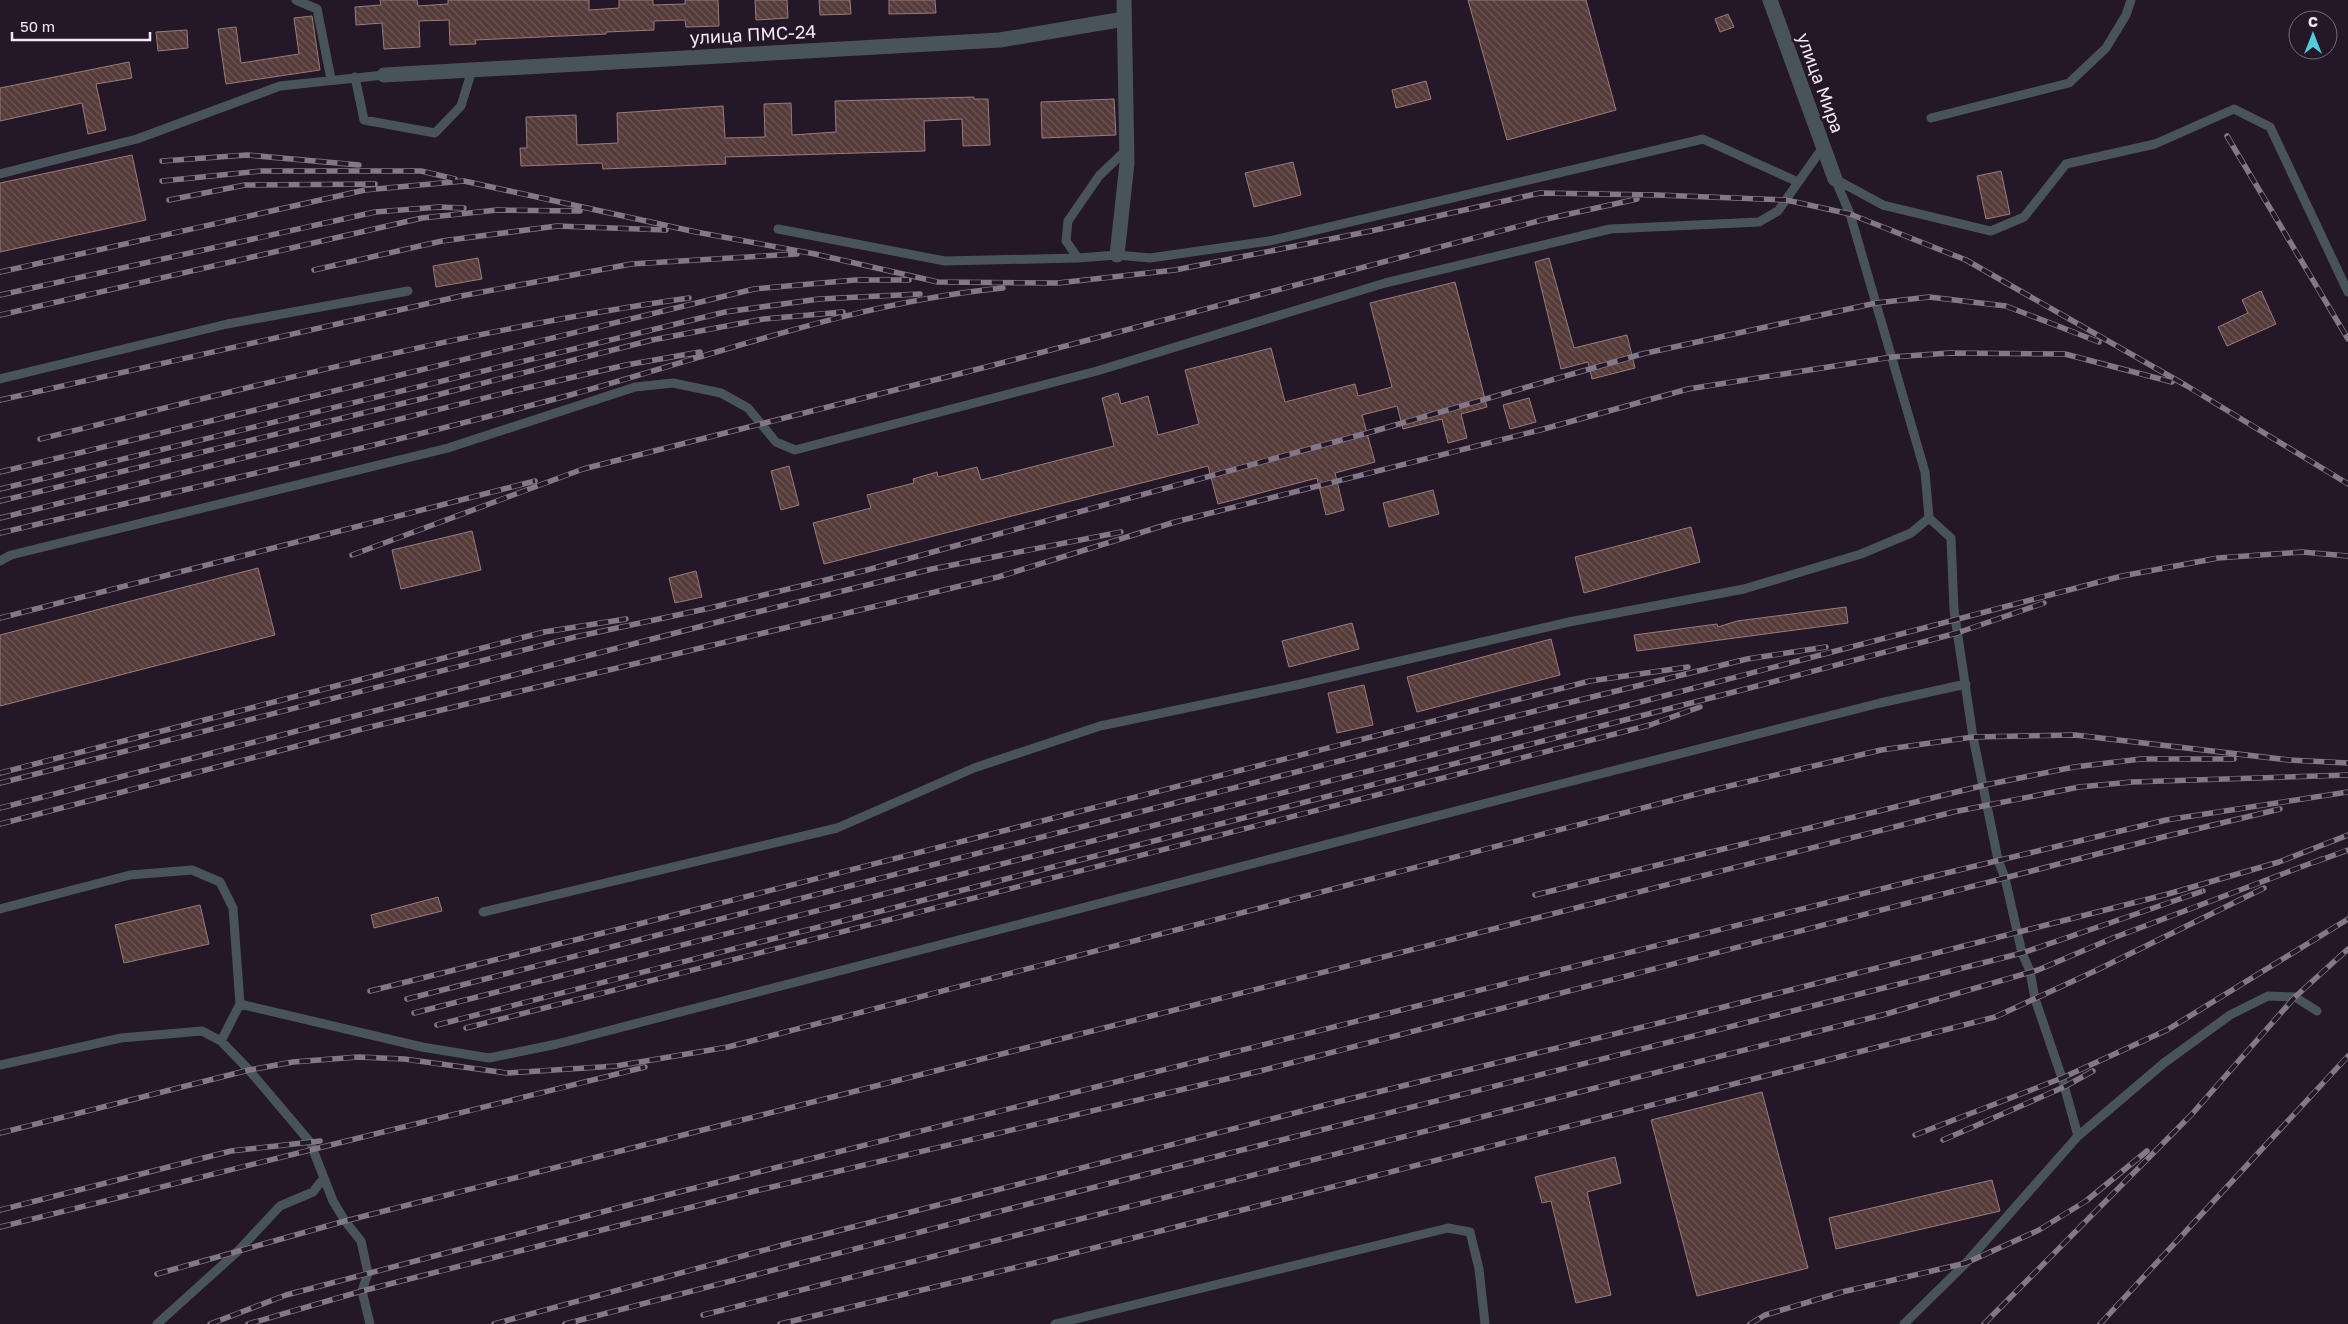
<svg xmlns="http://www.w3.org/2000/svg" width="2348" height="1324" font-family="'Golos Text',sans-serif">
	<defs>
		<pattern id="building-back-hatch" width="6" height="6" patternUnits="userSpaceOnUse" patternTransform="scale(1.25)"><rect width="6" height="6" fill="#553b39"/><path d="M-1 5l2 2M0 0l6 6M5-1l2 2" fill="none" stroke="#6e5856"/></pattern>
	</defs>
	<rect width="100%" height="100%" fill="#231728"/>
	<!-- building -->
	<path fill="url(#building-back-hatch)" stroke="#9a7c79" d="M380 0H417L418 6 448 4V0H589V10L619 8V0H653V5L685 4V0H718L719 26 686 27 685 20 654 21V30L606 32V34L475 40 476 44 450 45 449 20 419 21 420 47 384 49 382 23 356 25 355 7 381 5Z
		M755 0H787L788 18 756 20Z
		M819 0H850L851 14 820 15Z
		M889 0H935L936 13 889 14Z
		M1468 0H1586L1616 110 1507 140Z
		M1728 14 1734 27 1720 32 1715 19Z
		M312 16 320 70 226 84 218 29 236 27 241 63 299 54 294 18Z
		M187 30 188 48 158 51 156 32Z
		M129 62 132 78 96 84 106 130 88 134 82 103 0 121V88Z
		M1426 81 1431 99 1396 108 1392 90Z
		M974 97V99H988L990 145 963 146 962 119 924 121 925 151 725 157 726 164 603 169 602 163 521 166 520 148H527L526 117 576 115 577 145 618 143 617 113 723 106 725 138 765 137 764 104 791 103 792 135 836 132 835 101Z
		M1114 99 1116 135 1042 138 1041 102Z
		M132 155 146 220 0 252V183Z
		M1293 162 1301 195 1254 207 1245 173Z
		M2001 171 2010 214 1986 219 1977 176Z
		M478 258 482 279 436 287 433 266Z
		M1549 258 1574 348 1627 335 1635 368 1592 379 1588 362 1561 369 1535 262Z
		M1455 282 1487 407 1461 414 1467 438 1448 443 1442 419 1403 429 1397 406 1362 415 1375 462 1335 473 1344 510 1326 515 1317 478 1218 504 1208 466 824 564 813 523 871 508 867 495 914 483 913 479 937 472 938 477 977 467 981 480 1114 446 1102 398 1118 393 1121 404 1148 396 1158 435 1199 424 1185 370 1271 348 1285 402 1355 384 1358 396 1392 387 1370 303Z
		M2261 291 2276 324 2227 346 2218 327 2248 313 2242 300Z
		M1529 398 1536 422 1510 429 1503 405Z
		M789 466 799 505 781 510 771 471Z
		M1433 490 1439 514 1389 527 1383 503Z
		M1691 527 1700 562 1584 593 1575 557Z
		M472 531 481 570 401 589 392 550Z
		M258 568 275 635 0 706V635Z
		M696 571 702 597 675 603 669 578Z
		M1846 607 1848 623 1637 651 1634 635 1717 624 1718 627 1737 621Z
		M1352 623 1359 649 1289 667 1282 641Z
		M1551 639 1560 675 1417 712 1407 677Z
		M1364 685 1373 725 1337 733 1328 693Z
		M438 897 442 911 374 928 371 915Z
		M200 905 209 944 124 963 115 925Z
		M1762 1092 1808 1268 1697 1296 1651 1120Z
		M1615 1157 1621 1183 1587 1192 1611 1295 1576 1303 1551 1201 1542 1203 1535 1177Z
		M1992 1180 2000 1211 1836 1249 1829 1218Z"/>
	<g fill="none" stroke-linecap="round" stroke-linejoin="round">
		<!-- lane -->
		<path stroke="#49545a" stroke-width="9" d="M296 0 317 9 331 79
			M355 77 364 120 435 133 461 106 472 70
			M1931 118 2069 83 2106 48 2126 15 2131 0
			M1126 150 1099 176 1068 221 1066 241 1078 258 1117 255 1150 258 1269 241 1703 139 1798 182
			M0 174 137 139 280 86 384 75
			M1835 179 1883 205 1991 231 2024 217 2066 164 2155 144 2234 109 2270 127 2348 292
			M778 229 945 261 1078 258
			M0 379 227 324 408 291
			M1929 518 1951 538 1954 610 1973 737 1998 860 2005 878 2022 953 2030 971 2035 999 2062 1078 2078 1136
			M0 561 11 555 448 448 635 387 673 383 721 393 748 408 776 442 795 450 1097 371 1385 283 1610 229 1759 222 1778 211 1823 147
			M0 909 130 875 192 870 220 882 233 908 240 1004 422 1047 489 1058 557 1044 1541 789 1880 703 1966 684
			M483 912 837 828 974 768 1100 726 1301 684 1569 622 1744 589 1861 554 1911 533 1929 518 1925 472 1850 214 1835 179
			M221 1041 240 1004
			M0 1065 121 1038 202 1031 221 1041 249 1070 310 1142 333 1201 345 1221 361 1241 368 1273 362 1291 370 1324
			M157 1324 238 1251 280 1206 313 1192 323 1179
			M1055 1324 1448 1228 1470 1232 1479 1269 1485 1324
			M1904 1324 1966 1263 2078 1136 2164 1063 2230 1015 2268 996 2295 997 2317 1011"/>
		<!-- street -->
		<path stroke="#49545a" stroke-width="15" d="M1770 0 1835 179
			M384 75 1000 40 1124 19
			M1117 255 1127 163 1124 0"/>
		<defs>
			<path id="rail" d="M2227 136 2348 339
				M162 161 247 155 359 165
				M162 181 261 171H421L455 179
				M169 200 245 185 375 184
				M314 270 442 241 557 226 666 230
				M0 272 365 190 464 181 696 232 815 254 938 282 1058 283 1175 270 1371 231 1540 193 1657 195 1786 200 1850 214 1966 260 2187 386 2348 484
				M0 295 375 212 439 207 464 208
				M0 315 422 218 497 210 580 211
				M0 400 461 296 631 264 797 254
				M40 439C255 386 470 329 689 298
				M0 472 754 289 855 280H909
				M0 489 725 312 819 299 920 294
				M0 501 421 399 652 340 764 319 843 312
				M0 518 513 391 626 365 700 352
				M0 533C190 488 381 446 570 395 712 356 856 302 1003 288
				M352 555 583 469 990 366 1542 220 1637 199
				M0 618 535 481
				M0 773 544 632 626 619
				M0 783 575 637 710 608 867 570 1378 430 1642 354 1876 303 1929 297 2006 306 2099 342
				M0 808 741 616 932 569 1121 532
				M0 824 362 729 998 577 1175 522 1540 430 1688 389 1892 357 1950 353 2065 354 2172 382
				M2315 862 2348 850
				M1535 895 1985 785 2074 767 2141 759H2234
				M370 991 627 927 1590 681 1688 667
				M407 999 1547 708 1747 659 1826 647
				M414 1013 1633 704 2122 576 2218 558 2302 552 2348 556
				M437 1025 1761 685 1957 633 2044 603
				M466 1028 1650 725 1700 707
				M0 1133 249 1070 293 1062 358 1057 404 1059 507 1073 616 1066 728 1047 1704 792 1881 750 1973 737 2075 735 2289 760 2348 763
				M1915 1135 2062 1078 2167 1030 2348 919
				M1943 1140 2064 1087 2093 1071
				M0 1210 231 1151 320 1141
				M0 1227C215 1173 430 1121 645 1067
				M157 1274 345 1221 1953 812 2079 787 2132 782 2348 775
				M703 1315 1886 1014 2038 970 2113 938 2322 859
				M210 1324 286 1295 663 1196 1909 882 2166 820 2348 792
				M248 1324 362 1291 755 1191 1260 1071 2163 837 2280 809
				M494 1324 783 1245 1337 1102 1708 1011 2168 894 2279 862 2348 835
				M565 1324 1040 1201 2022 953 2203 891
				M780 1324 1047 1260 1995 1017 2097 970 2264 888
				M1750 1324 1765 1315 1842 1292 1966 1263 2039 1230 2086 1201 2147 1151
				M1984 1324 2192 1114 2295 997 2348 949
				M2100 1324 2348 1056"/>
		</defs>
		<!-- rail casing -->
		<use href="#rail" stroke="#837887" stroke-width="5.5"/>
		<!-- rail -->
		<use href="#rail" stroke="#231728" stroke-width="4" stroke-dasharray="11" stroke-linecap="butt"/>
	</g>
	<g text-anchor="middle" stroke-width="5" stroke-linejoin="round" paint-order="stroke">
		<!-- street labels -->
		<g font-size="18" fill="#f3eaf7" stroke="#231728">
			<text transform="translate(753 35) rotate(-3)" y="6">улица ПМС-24</text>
			<text transform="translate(1820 83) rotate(70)" y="6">улица Мира</text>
		</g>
	</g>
	<!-- north arrow -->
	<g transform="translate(2313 35)"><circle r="24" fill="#231728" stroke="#766b7b"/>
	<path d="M0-4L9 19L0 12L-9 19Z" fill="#54cadd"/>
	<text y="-8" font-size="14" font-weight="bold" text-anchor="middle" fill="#f3eaf7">С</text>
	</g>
	<!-- scale -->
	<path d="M12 32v8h138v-8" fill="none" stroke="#f3eaf7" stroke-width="2.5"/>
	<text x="20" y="32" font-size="15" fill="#f3eaf7" stroke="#231728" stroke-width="4" paint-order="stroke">50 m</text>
</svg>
